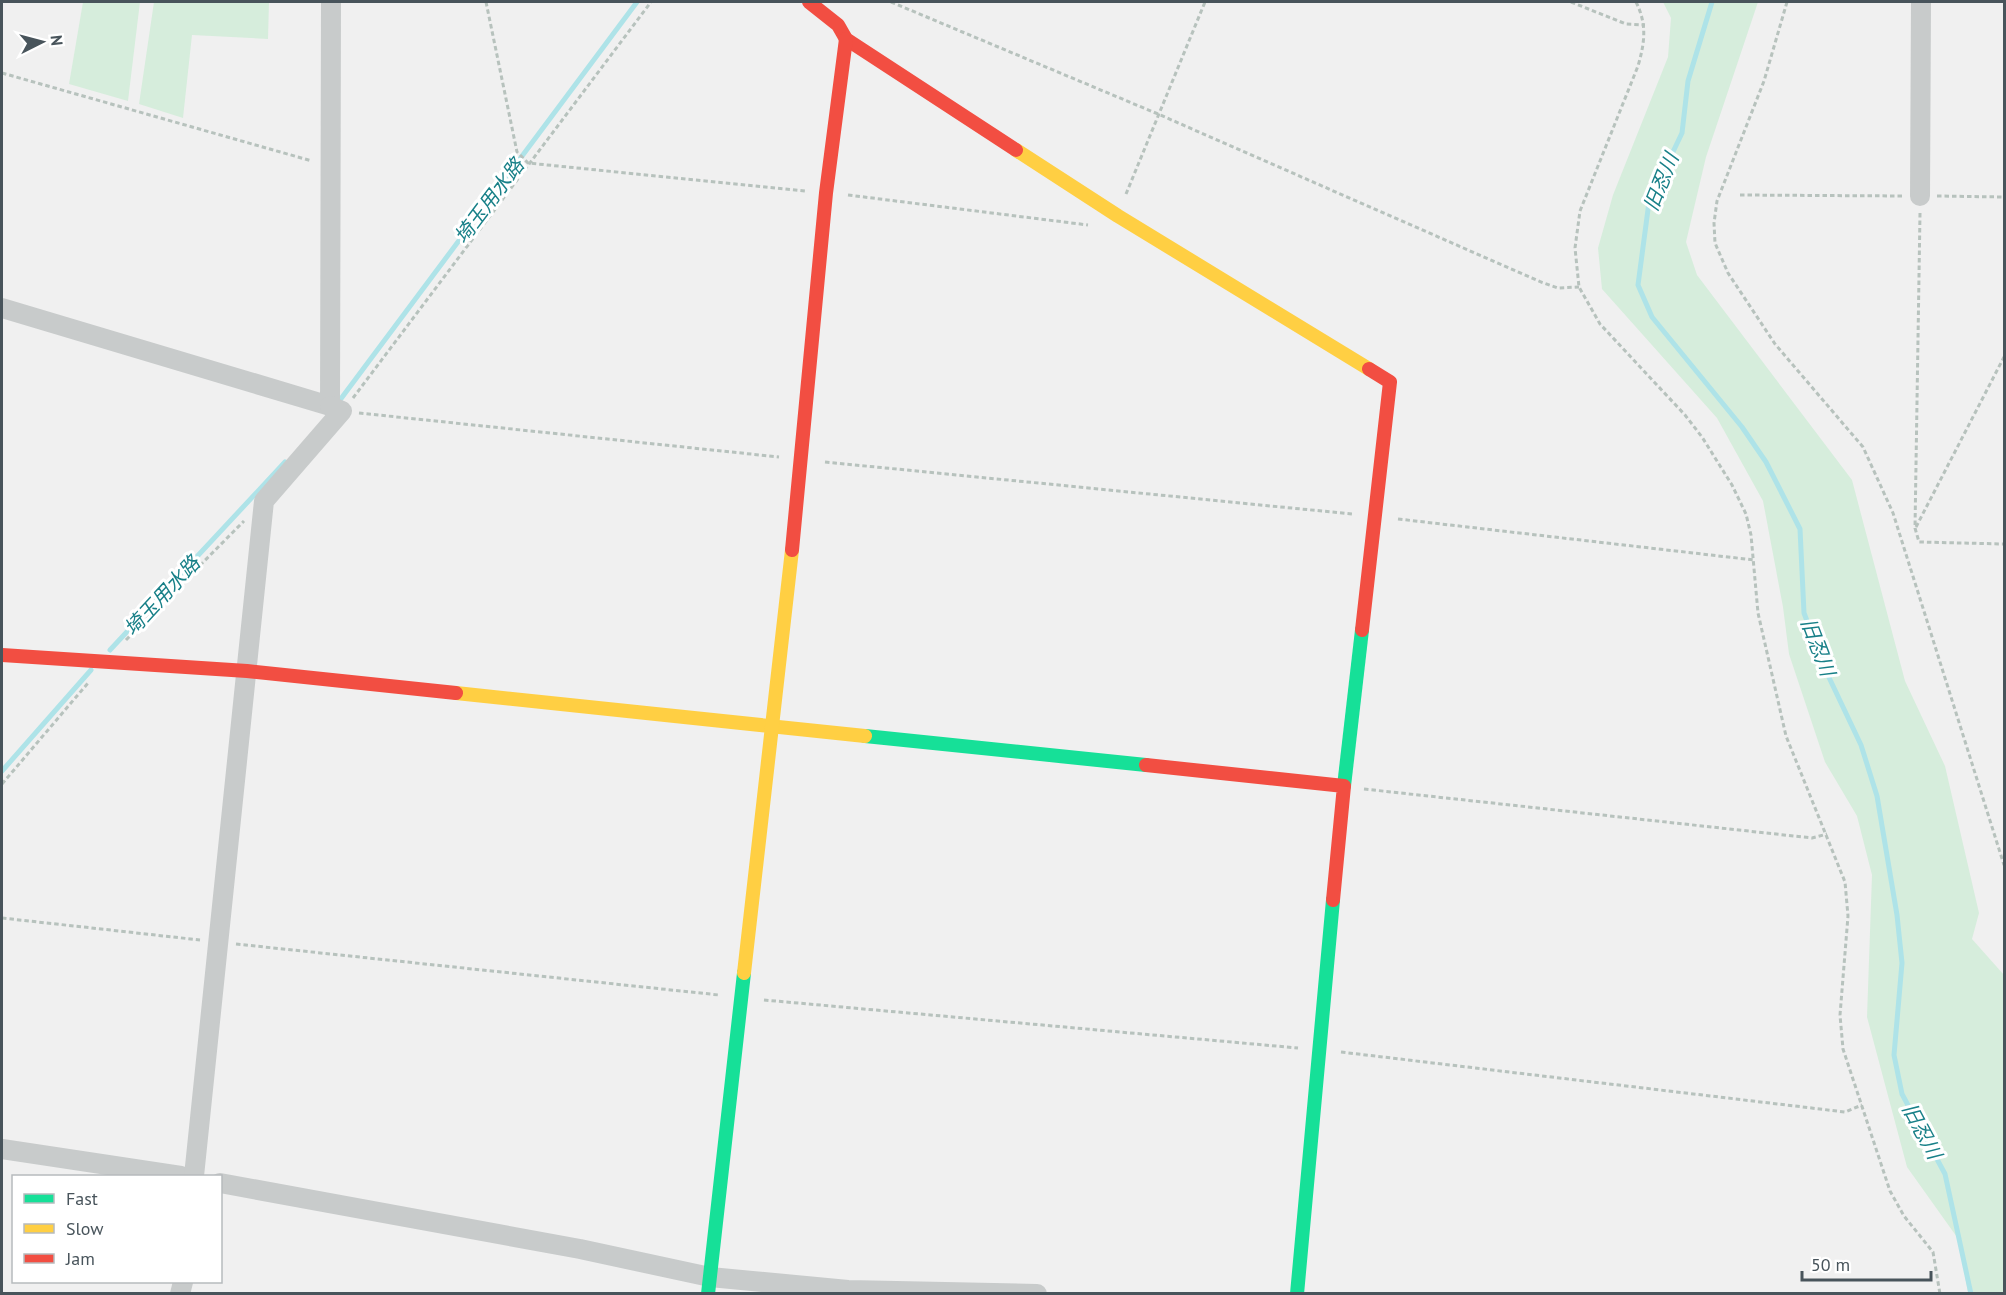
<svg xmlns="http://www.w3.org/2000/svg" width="2006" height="1295" font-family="'PT Sans','Noto Sans JP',sans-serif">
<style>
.green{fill:#d6eddc}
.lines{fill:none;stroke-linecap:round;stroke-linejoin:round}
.stream{stroke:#aee3e8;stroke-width:5}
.path{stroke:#b7c2bd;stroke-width:3;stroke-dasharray:4.5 3;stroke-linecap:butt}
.street{stroke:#c8cbcb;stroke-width:20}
.fast{stroke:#16e098;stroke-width:14}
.slow{stroke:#ffcf43;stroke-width:14}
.jam{stroke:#f24e42;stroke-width:14}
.labels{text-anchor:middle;stroke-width:6;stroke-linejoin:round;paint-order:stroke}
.water-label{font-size:20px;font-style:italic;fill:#188088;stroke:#fff}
</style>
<rect width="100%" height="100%" fill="#f0f0f0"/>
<!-- green -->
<g class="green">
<polygon points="83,2 140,2 128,101 69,84"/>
<polygon points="154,2 269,2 268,39 192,35 183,118 139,104"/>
<polygon points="1663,2 1758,2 1706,157 1686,242 1697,275 1852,480 1905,681 1945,766 1979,913 1972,939 2004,975 2004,1293 1968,1293 1959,1240 1907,1167 1867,1017 1872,875 1857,816 1825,762 1789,654 1783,607 1763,501 1717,418 1602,289 1598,248 1613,195 1668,57 1671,18"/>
</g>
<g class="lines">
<!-- stream -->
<g class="stream">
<polyline points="1712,2 1688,81 1682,133 1649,202 1638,285 1652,317 1742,427 1766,462 1800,529 1804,613 1825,669 1861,745 1877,796 1897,915 1902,963 1894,1055 1902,1094 1945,1174 1971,1294"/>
<polyline points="340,400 637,2"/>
<polyline points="110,650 285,462"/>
<polyline points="2,771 91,670"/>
</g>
<!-- path -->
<g class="path">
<polyline points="486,2 517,152 528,163 805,191"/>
<polyline points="891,2 1158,114 1541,282 1558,288 1579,287"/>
<polyline points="1571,2 1626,24 1645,25"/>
<path d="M1636 2C1647 24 1645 42 1638 66L1580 211 1575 248 1579 287 1600 324 1685 415 1702 437 1732 485 1746 514 1751 535 1758 613 1786 736 1845 882 1848 916 1840 1015 1843 1049 1890 1191 1904 1216 1933 1252 1940 1294"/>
<polyline points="1787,2 1764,81 1717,201 1714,223 1715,243 1728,273 1775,344 1863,447 1893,513 2004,865"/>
<polyline points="2,73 312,161"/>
<polyline points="1126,194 1205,2"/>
<polyline points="848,195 1088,225"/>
<polyline points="1740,195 1903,196"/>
<polyline points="1937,196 2004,197"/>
<polyline points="1920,213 1915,528 1919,542 2004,544"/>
<polyline points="353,398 651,2"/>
<polyline points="359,413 779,457"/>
<polyline points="825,462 1352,514"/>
<polyline points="1398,519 1754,560"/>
<polyline points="1916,527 2004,357"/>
<polyline points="126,640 244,521"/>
<polyline points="2,784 88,683"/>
<polyline points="1364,789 1812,838 1827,834"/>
<polyline points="2,918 200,940"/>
<polyline points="236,944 719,995"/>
<polyline points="764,1000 1298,1048"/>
<polyline points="1341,1052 1845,1112 1862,1105"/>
</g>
<!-- street -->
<g class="street">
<polyline points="1920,196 1921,2"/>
<polyline points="2,308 330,406 331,2"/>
<polyline points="2,1149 181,1176"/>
<polyline points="194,1176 264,501 342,411 330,406"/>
<polyline points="220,1183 580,1249 710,1277 848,1290 1037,1294"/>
<polyline points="180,1294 183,1282"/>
</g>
<!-- fast -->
<g class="fast">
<polyline points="865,736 1146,765"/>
<polyline points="1344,786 1362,630"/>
<polyline points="708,1294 744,973"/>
<polyline points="1297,1294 1333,900"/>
</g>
<!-- slow -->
<g class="slow">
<polyline points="1016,150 1118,216 1369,369"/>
<polyline points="456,693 865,736"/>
<polyline points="744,973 792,550"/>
</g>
<!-- jam -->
<g class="jam">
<polyline points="809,2 838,25 846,39 1016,150"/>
<polyline points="792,550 826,193 846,39"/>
<polyline points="1362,630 1390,382 1369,369"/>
<polyline points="2,655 247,671 456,693"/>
<polyline points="1146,765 1344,786 1333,900"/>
</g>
</g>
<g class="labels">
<!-- water labels -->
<g class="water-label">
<text transform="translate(1661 182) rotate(-68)" y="7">旧忍川</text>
<text transform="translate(489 201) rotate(-53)" y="7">埼玉用水路</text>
<text transform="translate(162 596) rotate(-47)" y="7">埼玉用水路</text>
<text transform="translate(1818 647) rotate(69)" y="7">旧忍川</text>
<text transform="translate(1922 1131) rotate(62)" y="7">旧忍川</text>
</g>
</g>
<!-- border -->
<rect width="2006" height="1295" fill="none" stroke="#48545b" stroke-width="6"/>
<!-- legend -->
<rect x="12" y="1175" width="210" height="108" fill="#ffffff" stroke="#b6bbbd" stroke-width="1.5"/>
<rect x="24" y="1194" width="30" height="9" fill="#16e098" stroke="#b6bbbd" stroke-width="1.5"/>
<text x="66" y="1205" font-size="18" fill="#48545b">Fast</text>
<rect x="24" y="1224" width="30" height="9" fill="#ffcf43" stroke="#b6bbbd" stroke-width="1.5"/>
<text x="66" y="1235" font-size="18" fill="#48545b">Slow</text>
<rect x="24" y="1254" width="30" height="9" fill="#f24e42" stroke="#b6bbbd" stroke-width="1.5"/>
<text x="66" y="1265" font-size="18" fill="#48545b">Jam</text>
<!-- north arrow -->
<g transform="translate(42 42) rotate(84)" stroke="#ffffff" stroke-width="4.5" paint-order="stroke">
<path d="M0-4.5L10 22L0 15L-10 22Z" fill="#48545b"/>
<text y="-9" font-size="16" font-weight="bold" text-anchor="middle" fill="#48545b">N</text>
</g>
<!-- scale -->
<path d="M1802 1271v9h129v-9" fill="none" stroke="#48545b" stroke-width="3"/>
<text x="1811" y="1271" font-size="18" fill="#48545b" stroke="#ffffff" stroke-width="4.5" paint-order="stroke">50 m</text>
</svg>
